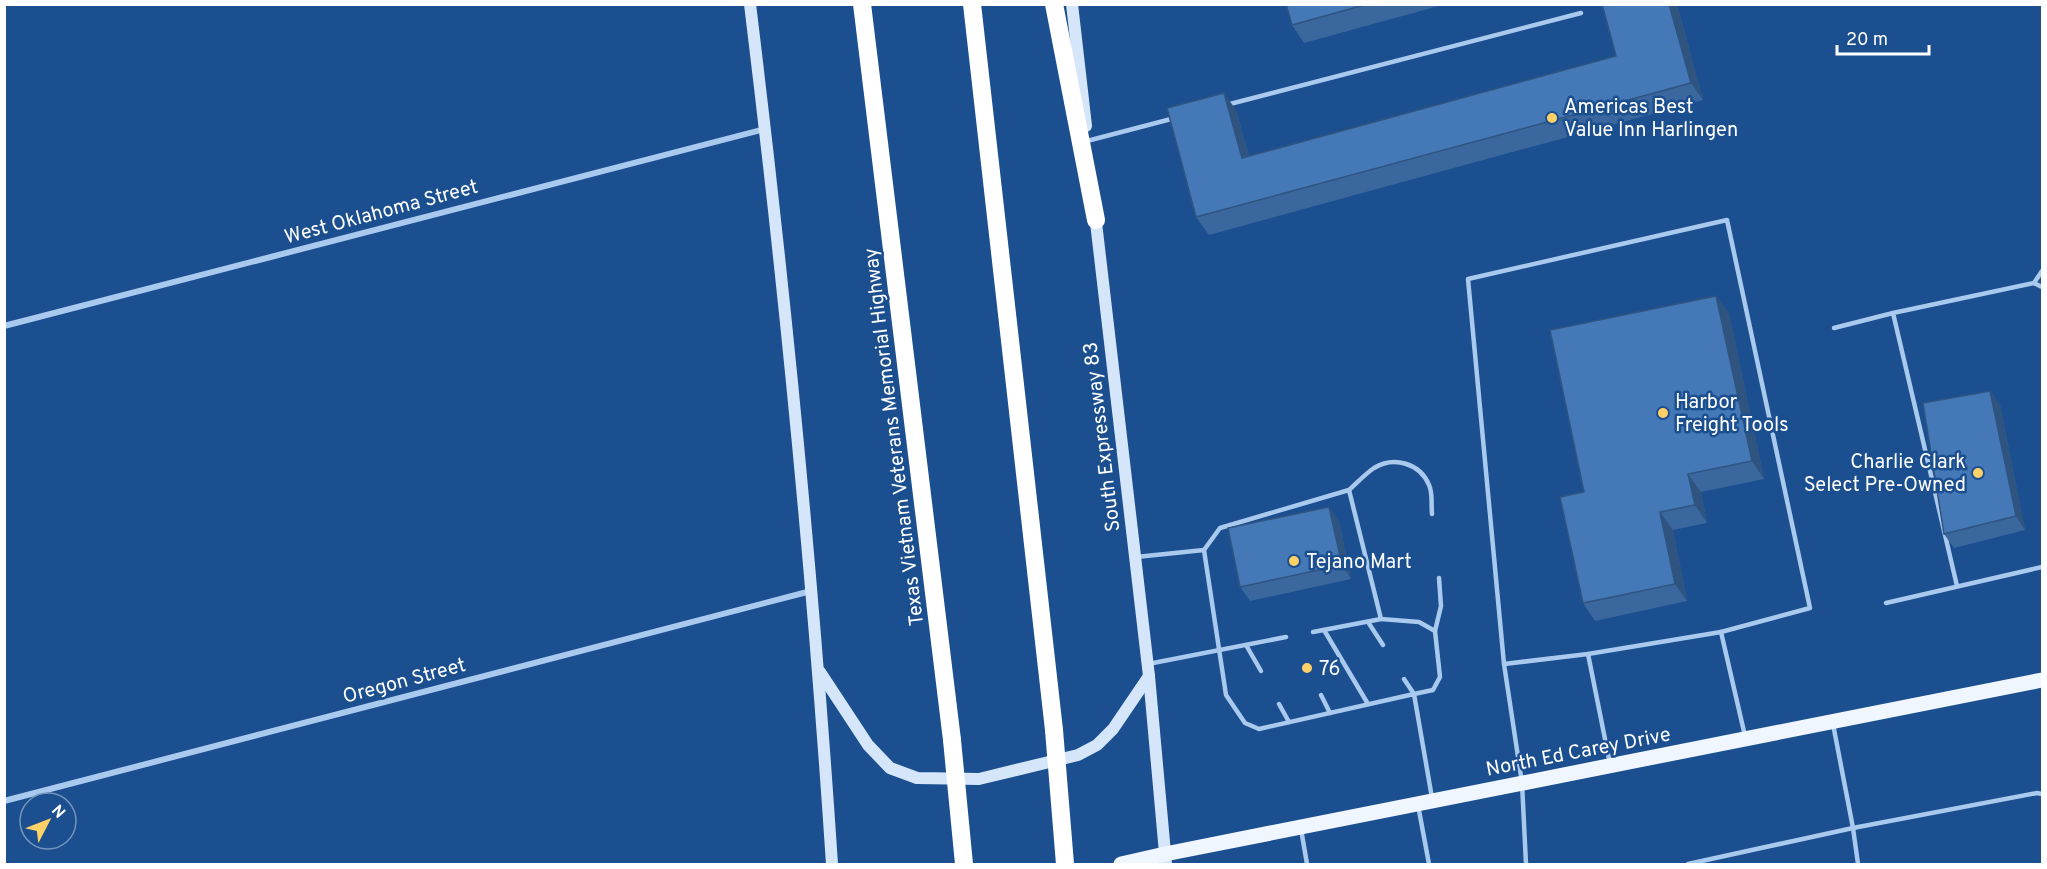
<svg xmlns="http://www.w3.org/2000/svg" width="2047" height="869" font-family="Overpass,sans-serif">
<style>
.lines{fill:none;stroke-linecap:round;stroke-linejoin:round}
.lane{stroke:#a9c9ee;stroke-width:4.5}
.street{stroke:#a9c9ee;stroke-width:6}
.secondary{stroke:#d6e6fa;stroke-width:12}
.primary{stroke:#f0f6ff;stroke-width:15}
.highway{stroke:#fff;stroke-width:18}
.highway-bridge{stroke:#fff;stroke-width:18}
.wall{fill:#3a679d}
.shaded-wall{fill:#305480}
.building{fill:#4478b7;stroke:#305480;stroke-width:1.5}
.poi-dot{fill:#ffd166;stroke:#1b4f8f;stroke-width:2}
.labels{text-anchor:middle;stroke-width:5;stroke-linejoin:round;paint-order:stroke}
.poi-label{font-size:20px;fill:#fff;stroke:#1b4f8f;text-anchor:start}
.street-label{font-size:20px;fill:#fff;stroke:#1b4f8f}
</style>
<rect width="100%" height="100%" fill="#1b4f8f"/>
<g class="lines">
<!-- lane -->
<g class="lane">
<polyline points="1226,105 1581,13"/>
<polyline points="1087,141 1175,118"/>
<polyline points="2034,283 2042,271"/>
<polyline points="1834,328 1893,313"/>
<path d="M1349 490C1357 483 1365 474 1374 468 1394 456 1420 463 1429 485 1433 493 1431 505 1432 514"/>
<polyline points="1204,550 1220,528 1349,490 1381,619 1419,622 1435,631 1440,677 1433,690 1414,694 1404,679"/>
<polyline points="1136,557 1204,550 1226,695 1245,723 1259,729 1414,694 1432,798"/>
<polyline points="1957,586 1893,313 2034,283 2042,287"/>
<polyline points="1886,603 2042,567"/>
<polyline points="1368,622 1383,645"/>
<polyline points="1324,630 1368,704"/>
<polyline points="1435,631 1441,606 1439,578"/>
<polyline points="1313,632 1381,619"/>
<polyline points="1246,645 1261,671"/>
<polyline points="1588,654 1610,764"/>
<polyline points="1148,664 1286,637"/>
<polyline points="1504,664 1468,279 1727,220 1810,608 1721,632 1745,736"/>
<polyline points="1321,695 1330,713"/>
<polyline points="1279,704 1289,722"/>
<polyline points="1833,724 1853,828 1858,864"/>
<polyline points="1418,805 1429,864"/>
<polyline points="1301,829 1307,864"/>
<polyline points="1526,864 1522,783 1504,664 1588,654 1721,632"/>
<polyline points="1688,864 1853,828 2037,793 2042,794"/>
</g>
<!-- street -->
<g class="street">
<polyline points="4,326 765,129"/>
<polyline points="4,801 811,591"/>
</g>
<!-- secondary -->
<g class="secondary">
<path d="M750 4C785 290 813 577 832 864"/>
<polyline points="1072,4 1086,126"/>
<polyline points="1095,214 1149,676 1166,864"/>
<polyline points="820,672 868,745 890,768 917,778 979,779 1078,755 1097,745 1113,729 1149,676"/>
</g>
<!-- primary -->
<polyline class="primary" points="1121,864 1165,854 2042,680"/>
<!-- highway -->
<g class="highway">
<polyline points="862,4 952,740"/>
<polyline points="972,4 1054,730"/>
<polyline points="1054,4 1096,220"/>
</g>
<!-- highway-bridge -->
<g class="highway-bridge">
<polyline points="1054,730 1065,864"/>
<polyline points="952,740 964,864"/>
</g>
</g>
<!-- wall -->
<g class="wall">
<polygon points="1286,4 1446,4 1304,43 1292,25"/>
<polygon points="1602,4 1677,4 1703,100 1209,235 1196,217 1236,110 1249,156 1616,56"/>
<polygon points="1729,313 1764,479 1701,492 1707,523 1673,530 1687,601 1595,621 1583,603 1584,492"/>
<polygon points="1990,391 2000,405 2025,530 1954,548 1944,534"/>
<polygon points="1339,521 1351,579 1250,601 1240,587"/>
</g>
<!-- shaded-wall -->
<g class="shaded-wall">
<polygon points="1669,4 1677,4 1703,100 1691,83"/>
<polygon points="1224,93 1236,110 1254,175 1242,158"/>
<polygon points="1716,296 1729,313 1764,479 1752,461"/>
<polygon points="1990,391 2000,405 2025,530 2016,516"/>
<polygon points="1688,474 1701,492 1707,523 1695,505"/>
<polygon points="1329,507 1339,521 1351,579 1342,565"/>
<polygon points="1660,512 1673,530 1687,601 1675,584"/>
</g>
<!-- building -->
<g class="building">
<polygon points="1286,4 1368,4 1292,25"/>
<polygon points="1602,4 1669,4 1691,83 1196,217 1167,108 1224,93 1242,158 1616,56"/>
<polygon points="1716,296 1752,461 1688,474 1695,505 1660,512 1675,584 1583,603 1560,497 1584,492 1550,330"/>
<polygon points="1990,391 2016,516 1944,534 1923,403"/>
<polygon points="1329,507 1342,565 1240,587 1228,528"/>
</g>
<!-- markers -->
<g class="poi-dot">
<circle cx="1552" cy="118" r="6"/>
<circle cx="1663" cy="413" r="6"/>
<circle cx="1978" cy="473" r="6"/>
<circle cx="1294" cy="561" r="6"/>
<circle cx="1307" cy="668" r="6"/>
</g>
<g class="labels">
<!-- poi labels -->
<g class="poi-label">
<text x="1564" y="113">Americas Best<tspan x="1564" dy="23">Value Inn Harlingen</tspan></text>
<text x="1675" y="408">Harbor<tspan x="1675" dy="23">Freight Tools</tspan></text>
<text x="1966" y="468" text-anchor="end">Charlie Clark<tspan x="1966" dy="23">Select Pre-Owned</tspan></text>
<text x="1306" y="568">Tejano Mart</text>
<text x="1319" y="675">76</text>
</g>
<!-- street labels -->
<g class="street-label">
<text transform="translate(381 211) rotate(-15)" y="7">West Oklahoma Street</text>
<text transform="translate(893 437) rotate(-97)" y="7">Texas Vietnam Veterans Memorial Highway</text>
<text transform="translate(1101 437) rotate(-97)" y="7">South Expressway 83</text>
<text transform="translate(404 680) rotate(-15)" y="7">Oregon Street</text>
<text transform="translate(1578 751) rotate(-11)" y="7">North Ed Carey Drive</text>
</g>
</g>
<!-- border -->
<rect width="2047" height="869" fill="none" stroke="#ffffff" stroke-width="12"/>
<!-- north arrow -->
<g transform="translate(48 821) rotate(48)"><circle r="28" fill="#1b4f8f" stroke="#7695bc" stroke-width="1.5"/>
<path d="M0-4.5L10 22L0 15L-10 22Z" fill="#ffd166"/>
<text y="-9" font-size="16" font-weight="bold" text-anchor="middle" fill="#ffffff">N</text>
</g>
<!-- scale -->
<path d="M1837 45v9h92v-9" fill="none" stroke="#ffffff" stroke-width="3"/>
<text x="1846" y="45" font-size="18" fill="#ffffff" stroke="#1b4f8f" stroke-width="4.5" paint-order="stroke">20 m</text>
</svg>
